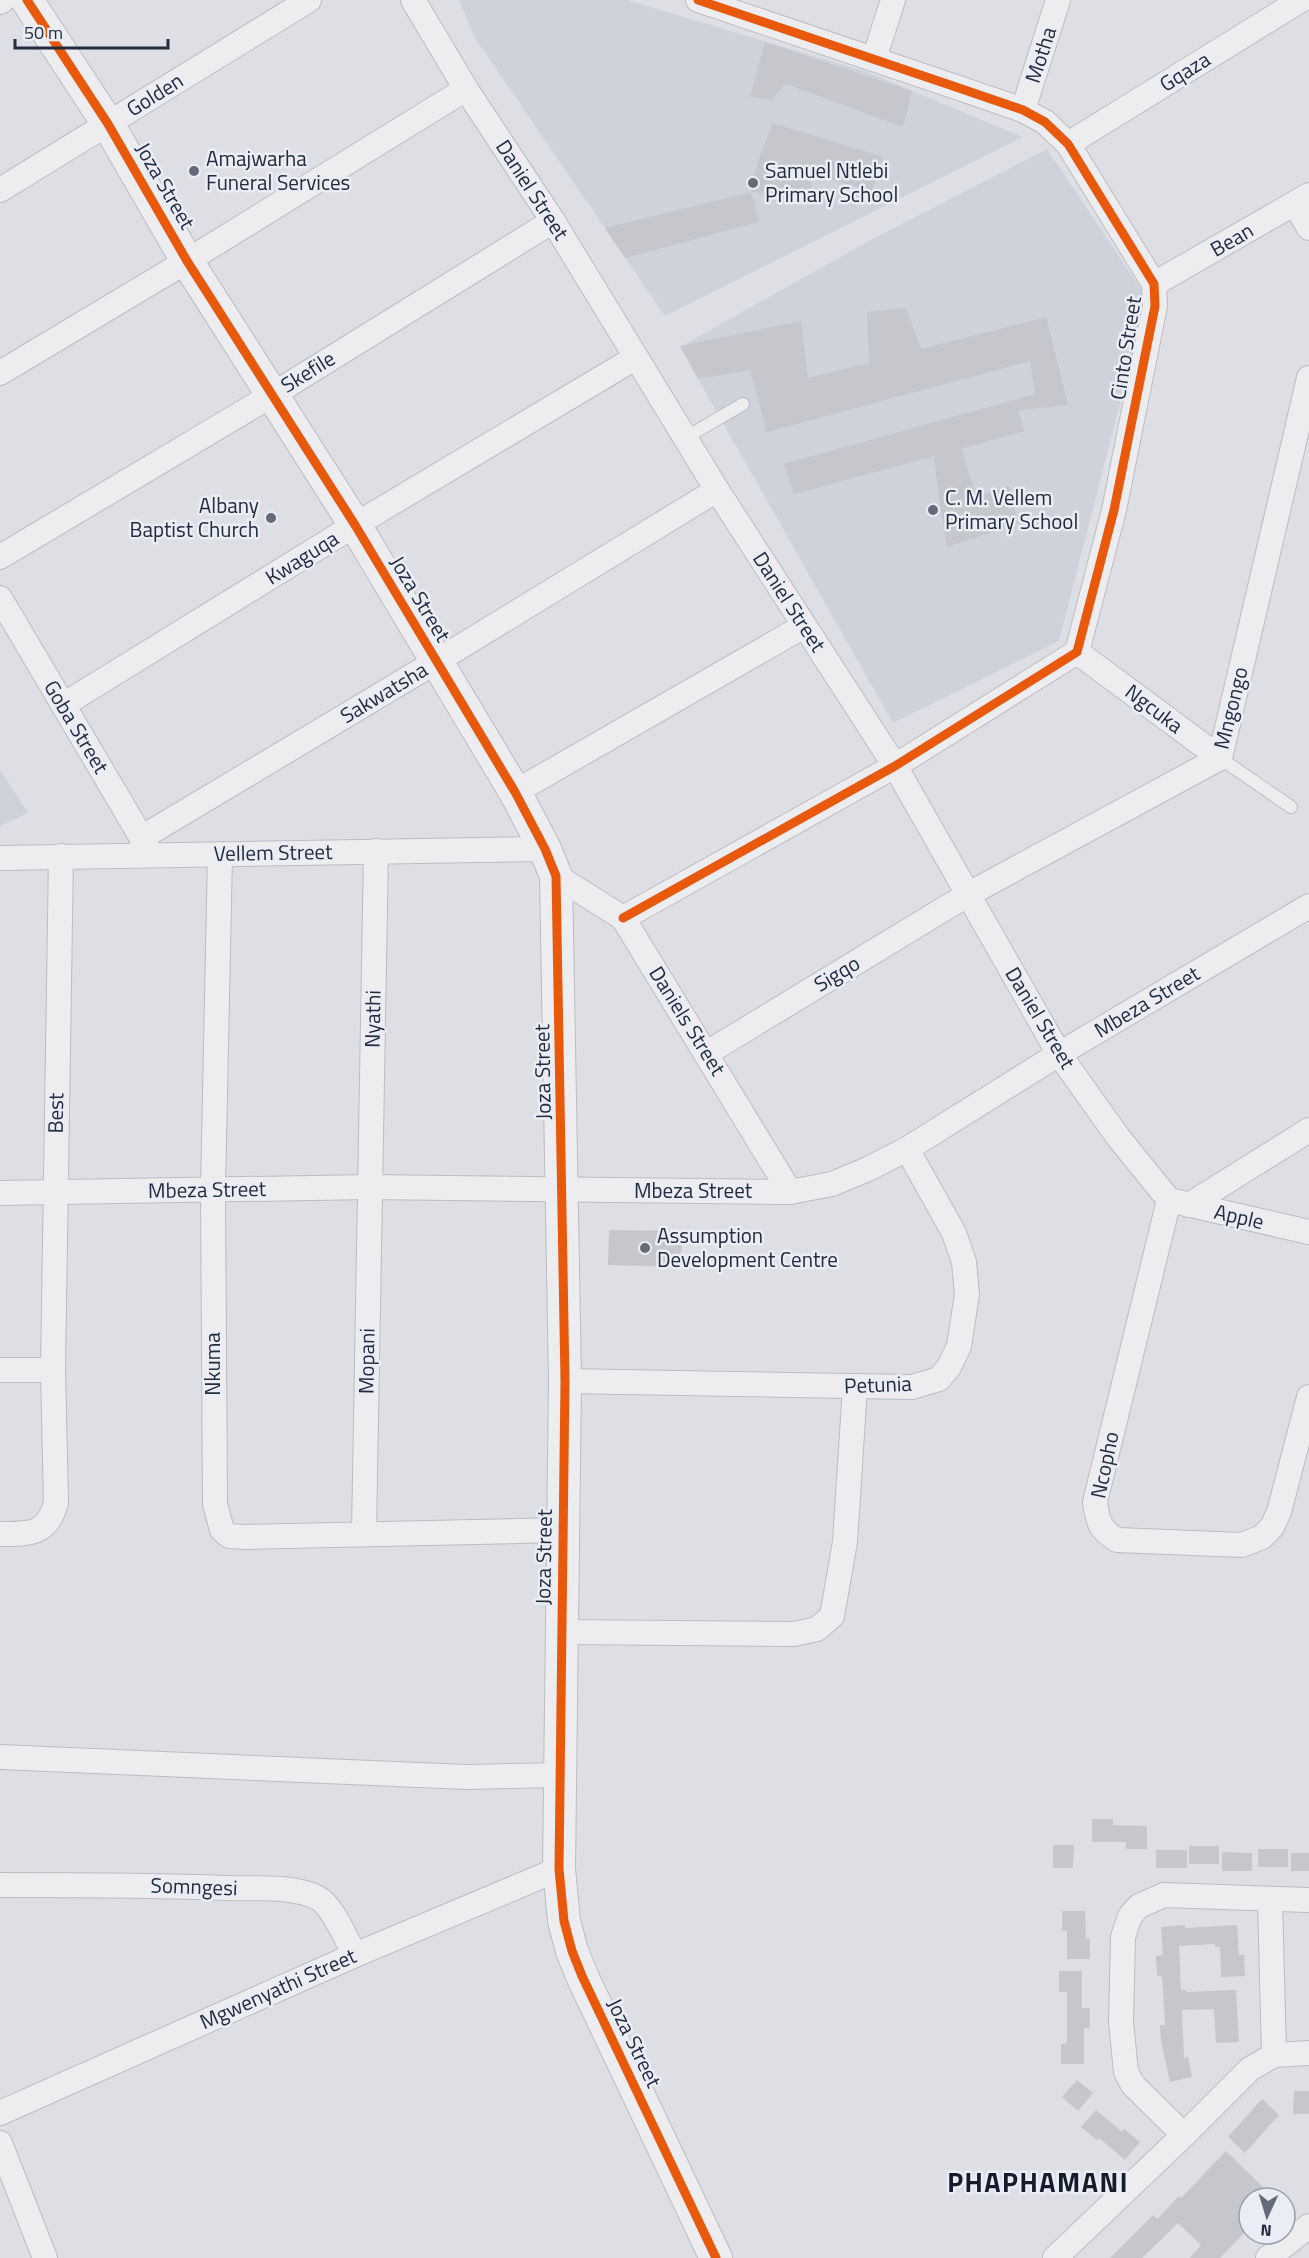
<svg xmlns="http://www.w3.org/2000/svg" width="1309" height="2258" font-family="'Titillium Web',sans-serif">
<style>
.built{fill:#ced2db}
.building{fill:#c5c7cc}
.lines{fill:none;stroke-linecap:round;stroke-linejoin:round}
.service-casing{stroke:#bbbdc2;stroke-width:14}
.minor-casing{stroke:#bbbdc2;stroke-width:26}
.tertiary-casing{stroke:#bbbdc2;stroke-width:34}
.service{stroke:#ededf0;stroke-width:12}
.minor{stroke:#ededf0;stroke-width:24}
.tertiary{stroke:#ededf0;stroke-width:32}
.cycleway-casing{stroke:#eaedf4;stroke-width:13}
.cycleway{stroke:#e8590c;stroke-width:9}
.poi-dot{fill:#646a78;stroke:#eaedf4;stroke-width:2}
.labels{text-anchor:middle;stroke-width:5;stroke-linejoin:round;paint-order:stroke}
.street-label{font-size:21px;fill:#232b3e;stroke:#eaedf4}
.poi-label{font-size:21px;fill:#232b3e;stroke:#eaedf4;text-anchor:start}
.district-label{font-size:27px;font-weight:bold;letter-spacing:1.5px;fill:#161c2e;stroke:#eaedf4}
</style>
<rect width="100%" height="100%" fill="#dddfe4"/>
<!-- built -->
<g class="built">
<polygon points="459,0 627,0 867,72 1023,137 665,316 475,38"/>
<polygon points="1047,149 1147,298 1059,641 893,723 680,347 867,242"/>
<polygon points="0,770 28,813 0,826"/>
</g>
<!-- building -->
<g class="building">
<polygon points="765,42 912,91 903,127 786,84 771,100 750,97"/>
<polygon points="773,123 883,157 872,191 812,175 810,199 751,192 758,161"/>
<polygon points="751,192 759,222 625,258 605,228"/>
<polygon points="906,308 921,349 1046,317 1068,405 1018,410 1024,431 961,449 976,496 1010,486 1018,524 947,547 940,506 934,456 794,494 784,464 1035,394 1030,361 767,432 750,370 698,379 680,346 801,321 808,378 869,363 867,312"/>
<polygon points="609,1230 684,1231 679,1267 608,1265"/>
<polygon points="1092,1819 1113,1819 1113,1825 1147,1826 1147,1849 1126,1849 1126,1842 1092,1842"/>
<polygon points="1053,1845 1074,1845 1073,1868 1053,1868"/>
<rect x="1189" y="1846" width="30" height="18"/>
<rect x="1258" y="1849" width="30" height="18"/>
<rect x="1156" y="1850" width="31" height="18"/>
<polygon points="1222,1852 1252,1853 1252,1871 1222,1871"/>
<rect x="1291" y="1853" width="18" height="18"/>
<polygon points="1062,1911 1085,1911 1086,1939 1090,1939 1090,1959 1067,1959 1067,1931 1062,1931"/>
<polygon points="1185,1925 1185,1928 1237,1925 1239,1955 1244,1955 1245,1976 1221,1977 1220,1947 1215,1947 1215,1944 1179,1946 1181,1990 1186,1990 1186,1992 1236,1990 1239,2042 1216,2043 1214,2009 1182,2010 1184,2058 1188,2057 1192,2077 1170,2082 1161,2042 1160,2025 1165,2025 1162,1976 1157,1976 1156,1956 1163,1955 1161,1927"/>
<polygon points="1059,1971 1082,1971 1082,2008 1090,2008 1090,2028 1084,2028 1084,2064 1061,2064 1061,2044 1067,2043 1067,1992 1059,1992"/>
<polygon points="1077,2080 1093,2093 1078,2111 1062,2097"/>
<polygon points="1294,2091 1309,2091 1309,2114 1293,2114"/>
<polygon points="1262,2099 1279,2115 1245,2153 1228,2137"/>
<polygon points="1096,2110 1122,2132 1124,2129 1140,2142 1125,2160 1099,2138 1097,2140 1081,2127"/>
<polygon points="1226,2151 1274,2198 1249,2198 1249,2228 1220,2258 1190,2258 1201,2245 1178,2223 1142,2258 1110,2258 1153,2215 1157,2219 1179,2196 1181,2198"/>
</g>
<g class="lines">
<defs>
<g id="service">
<polyline points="685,438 743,404"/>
<polyline points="1220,758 1291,807"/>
</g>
<g id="minor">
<polyline points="413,0 466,89 553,221 717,490 895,766 1059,1054 1118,1137 1169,1200"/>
<polyline points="0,2 3,0"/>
<polyline points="874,59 893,0"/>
<polyline points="1023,110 1058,0"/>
<polyline points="1068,144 1301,0"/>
<polyline points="0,190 309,0"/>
<polyline points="1295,204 1309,228"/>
<polyline points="1154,284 1309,195"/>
<polyline points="0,373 187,261 466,89"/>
<polyline points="0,557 272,395 553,221"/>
<polyline points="0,598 150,852"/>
<polyline points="1077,652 1220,758"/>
<polyline points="63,705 355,525 635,358"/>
<polyline points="515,792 804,626"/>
<polyline points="141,838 437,661 717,490"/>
<polyline points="220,854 213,1190 215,1504 222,1530 229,1536 245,1537 562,1530"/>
<polyline points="0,858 545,849"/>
<polyline points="556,876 623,918 790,1192"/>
<polyline points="623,918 895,766 1077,652 1114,510 1155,306 1154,284 1068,144 1045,122 1023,110 953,86 698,0"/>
<polyline points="707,1053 967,895 1220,758 1309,378"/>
<polyline points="0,1193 371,1187 790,1192 832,1184 868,1169 907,1149 1059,1054 1309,906"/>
<path d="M1169 1200 1095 1502C1098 1522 1099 1529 1117 1540L1242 1545 1262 1537 1272 1527 1279 1512 1309 1397"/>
<polyline points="1169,1200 1309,1232"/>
<polyline points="1189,1205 1309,1130"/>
<polyline points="0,1370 53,1370"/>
<polyline points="565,1381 912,1387 939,1379 949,1367 959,1346 967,1294 964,1262 954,1233 907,1149"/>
<path d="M0 1534C30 1534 47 1535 56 1503L53 1370 61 856"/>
<polyline points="364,1534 376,851"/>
<polyline points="561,1632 794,1634 817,1629 832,1616 845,1542 855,1387"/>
<polyline points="0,1757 466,1777 561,1775"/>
<path d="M0 1885C76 1885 152 1885 228 1888 256 1889 292 1885 318 1898 333 1906 346 1940 355 1955"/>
<polyline points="1270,1900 1274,2055"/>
<polyline points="0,2113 355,1955 559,1869"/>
<polyline points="1184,2135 1133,2085 1126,2072 1121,2022 1123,1937 1130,1916 1139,1906 1164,1895 1309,1900"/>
<polyline points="0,2143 45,2258"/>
<polyline points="1055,2258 1184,2135 1250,2069 1274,2055 1309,2053"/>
<polyline points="1268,2258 1309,2226"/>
</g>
<polyline id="tertiary" points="27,0 108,124 187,261 355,525 515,792 545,849 556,876 565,1381 559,1869 564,1921 572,1951 582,1976 716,2258"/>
</defs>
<!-- service casing -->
<use href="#service" class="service-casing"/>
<!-- minor casing -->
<use href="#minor" class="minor-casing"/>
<!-- tertiary casing -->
<use href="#tertiary" class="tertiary-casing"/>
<!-- service -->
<use href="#service" class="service"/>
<!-- minor -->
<use href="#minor" class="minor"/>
<!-- tertiary -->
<use href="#tertiary" class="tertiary"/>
<defs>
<g id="cycleway">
<polyline points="27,0 108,124 187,261 355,525 515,792 545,849 556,876 565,1381 559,1869 564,1921 572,1951 582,1976 716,2258"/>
<polyline points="623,918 895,766 1077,652 1114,510 1155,306 1154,284 1068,144 1045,122 1023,110 953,86 698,0"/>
</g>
</defs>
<!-- cycleway casing -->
<use href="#cycleway" class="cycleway-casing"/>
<!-- cycleway -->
<use href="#cycleway" class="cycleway"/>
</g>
<!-- markers -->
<g class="poi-dot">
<circle cx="194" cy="171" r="6"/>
<circle cx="753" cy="183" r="6"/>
<circle cx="933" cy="510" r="6"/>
<circle cx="271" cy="518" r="6"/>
<circle cx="645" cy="1248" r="6"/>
</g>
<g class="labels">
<!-- street labels -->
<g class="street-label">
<text transform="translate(1041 55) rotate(-72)" y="7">Motha</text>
<text transform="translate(1185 72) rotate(-32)" y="7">Gqaza</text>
<text transform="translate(155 95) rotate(-32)" y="7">Golden</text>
<text transform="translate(165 186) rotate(60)" y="7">Joza Street</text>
<text transform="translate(532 190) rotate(57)" y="7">Daniel Street</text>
<text transform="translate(1232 240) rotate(-30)" y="7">Bean</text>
<text transform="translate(1126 348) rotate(-81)" y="7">Cinto Street</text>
<text transform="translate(308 372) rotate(-32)" y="7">Skefile</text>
<text transform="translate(302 558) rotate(-32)" y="7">Kwaguqa</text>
<text transform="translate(420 599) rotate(59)" y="7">Joza Street</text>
<text transform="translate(789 602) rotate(57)" y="7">Daniel Street</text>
<text transform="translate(384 693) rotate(-31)" y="7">Sakwatsha</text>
<text transform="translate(1231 708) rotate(-76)" y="7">Mngongo</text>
<text transform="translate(1154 709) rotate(37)" y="7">Ngcuka</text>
<text transform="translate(76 727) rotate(59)" y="7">Goba Street</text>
<text transform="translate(273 853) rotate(-1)" y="7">Vellem Street</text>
<text transform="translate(837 974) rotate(-31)" y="7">Sigqo</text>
<text transform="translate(1147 1002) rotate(-31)" y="7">Mbeza Street</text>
<text transform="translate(1040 1018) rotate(59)" y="7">Daniel Street</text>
<text transform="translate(373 1019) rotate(-89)" y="7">Nyathi</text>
<text transform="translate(687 1021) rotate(58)" y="7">Daniels Street</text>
<text transform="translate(543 1072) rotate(-91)" y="7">Joza Street</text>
<text transform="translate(56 1113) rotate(-89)" y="7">Best</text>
<text transform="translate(207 1190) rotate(-1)" y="7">Mbeza Street</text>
<text x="693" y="1198">Mbeza Street</text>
<text transform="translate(1239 1217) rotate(13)" y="7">Apple</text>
<text transform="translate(367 1361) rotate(-89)" y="7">Mopani</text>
<text transform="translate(213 1364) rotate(-90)" y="7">Nkuma</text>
<text transform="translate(878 1385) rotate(-2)" y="7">Petunia</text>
<text transform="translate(1105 1465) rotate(-78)" y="7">Ncopho</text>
<text transform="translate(544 1557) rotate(-89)" y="7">Joza Street</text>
<text transform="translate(194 1887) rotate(2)" y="7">Somngesi</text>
<text transform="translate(278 1989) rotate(-24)" y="7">Mgwenyathi Street</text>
<text transform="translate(634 2043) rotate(64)" y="7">Joza Street</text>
</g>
<!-- poi labels -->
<g class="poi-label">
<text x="206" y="166">Amajwarha<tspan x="206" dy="24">Funeral Services</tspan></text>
<text x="765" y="178">Samuel Ntlebi<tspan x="765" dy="24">Primary School</tspan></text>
<text x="945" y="505">C. M. Vellem<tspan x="945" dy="24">Primary School</tspan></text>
<text x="259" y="513" text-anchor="end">Albany<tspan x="259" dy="24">Baptist Church</tspan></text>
<text x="657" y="1243">Assumption<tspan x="657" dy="24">Development Centre</tspan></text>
</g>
<!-- district labels -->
<g class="district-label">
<text x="1038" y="2192">PHAPHAMANI</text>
</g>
</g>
<!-- north arrow -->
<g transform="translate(1267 2216) rotate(184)"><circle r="28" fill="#eaedf4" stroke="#9a9fab" stroke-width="1.5"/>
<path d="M0-4.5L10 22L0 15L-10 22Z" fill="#646a78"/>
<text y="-9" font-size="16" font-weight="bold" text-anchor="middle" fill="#232b3e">N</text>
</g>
<!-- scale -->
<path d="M15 39v9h153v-9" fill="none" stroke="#232b3e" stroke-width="3"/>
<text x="24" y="39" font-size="18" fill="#232b3e" stroke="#eaedf4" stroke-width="4.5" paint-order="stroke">50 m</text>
</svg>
